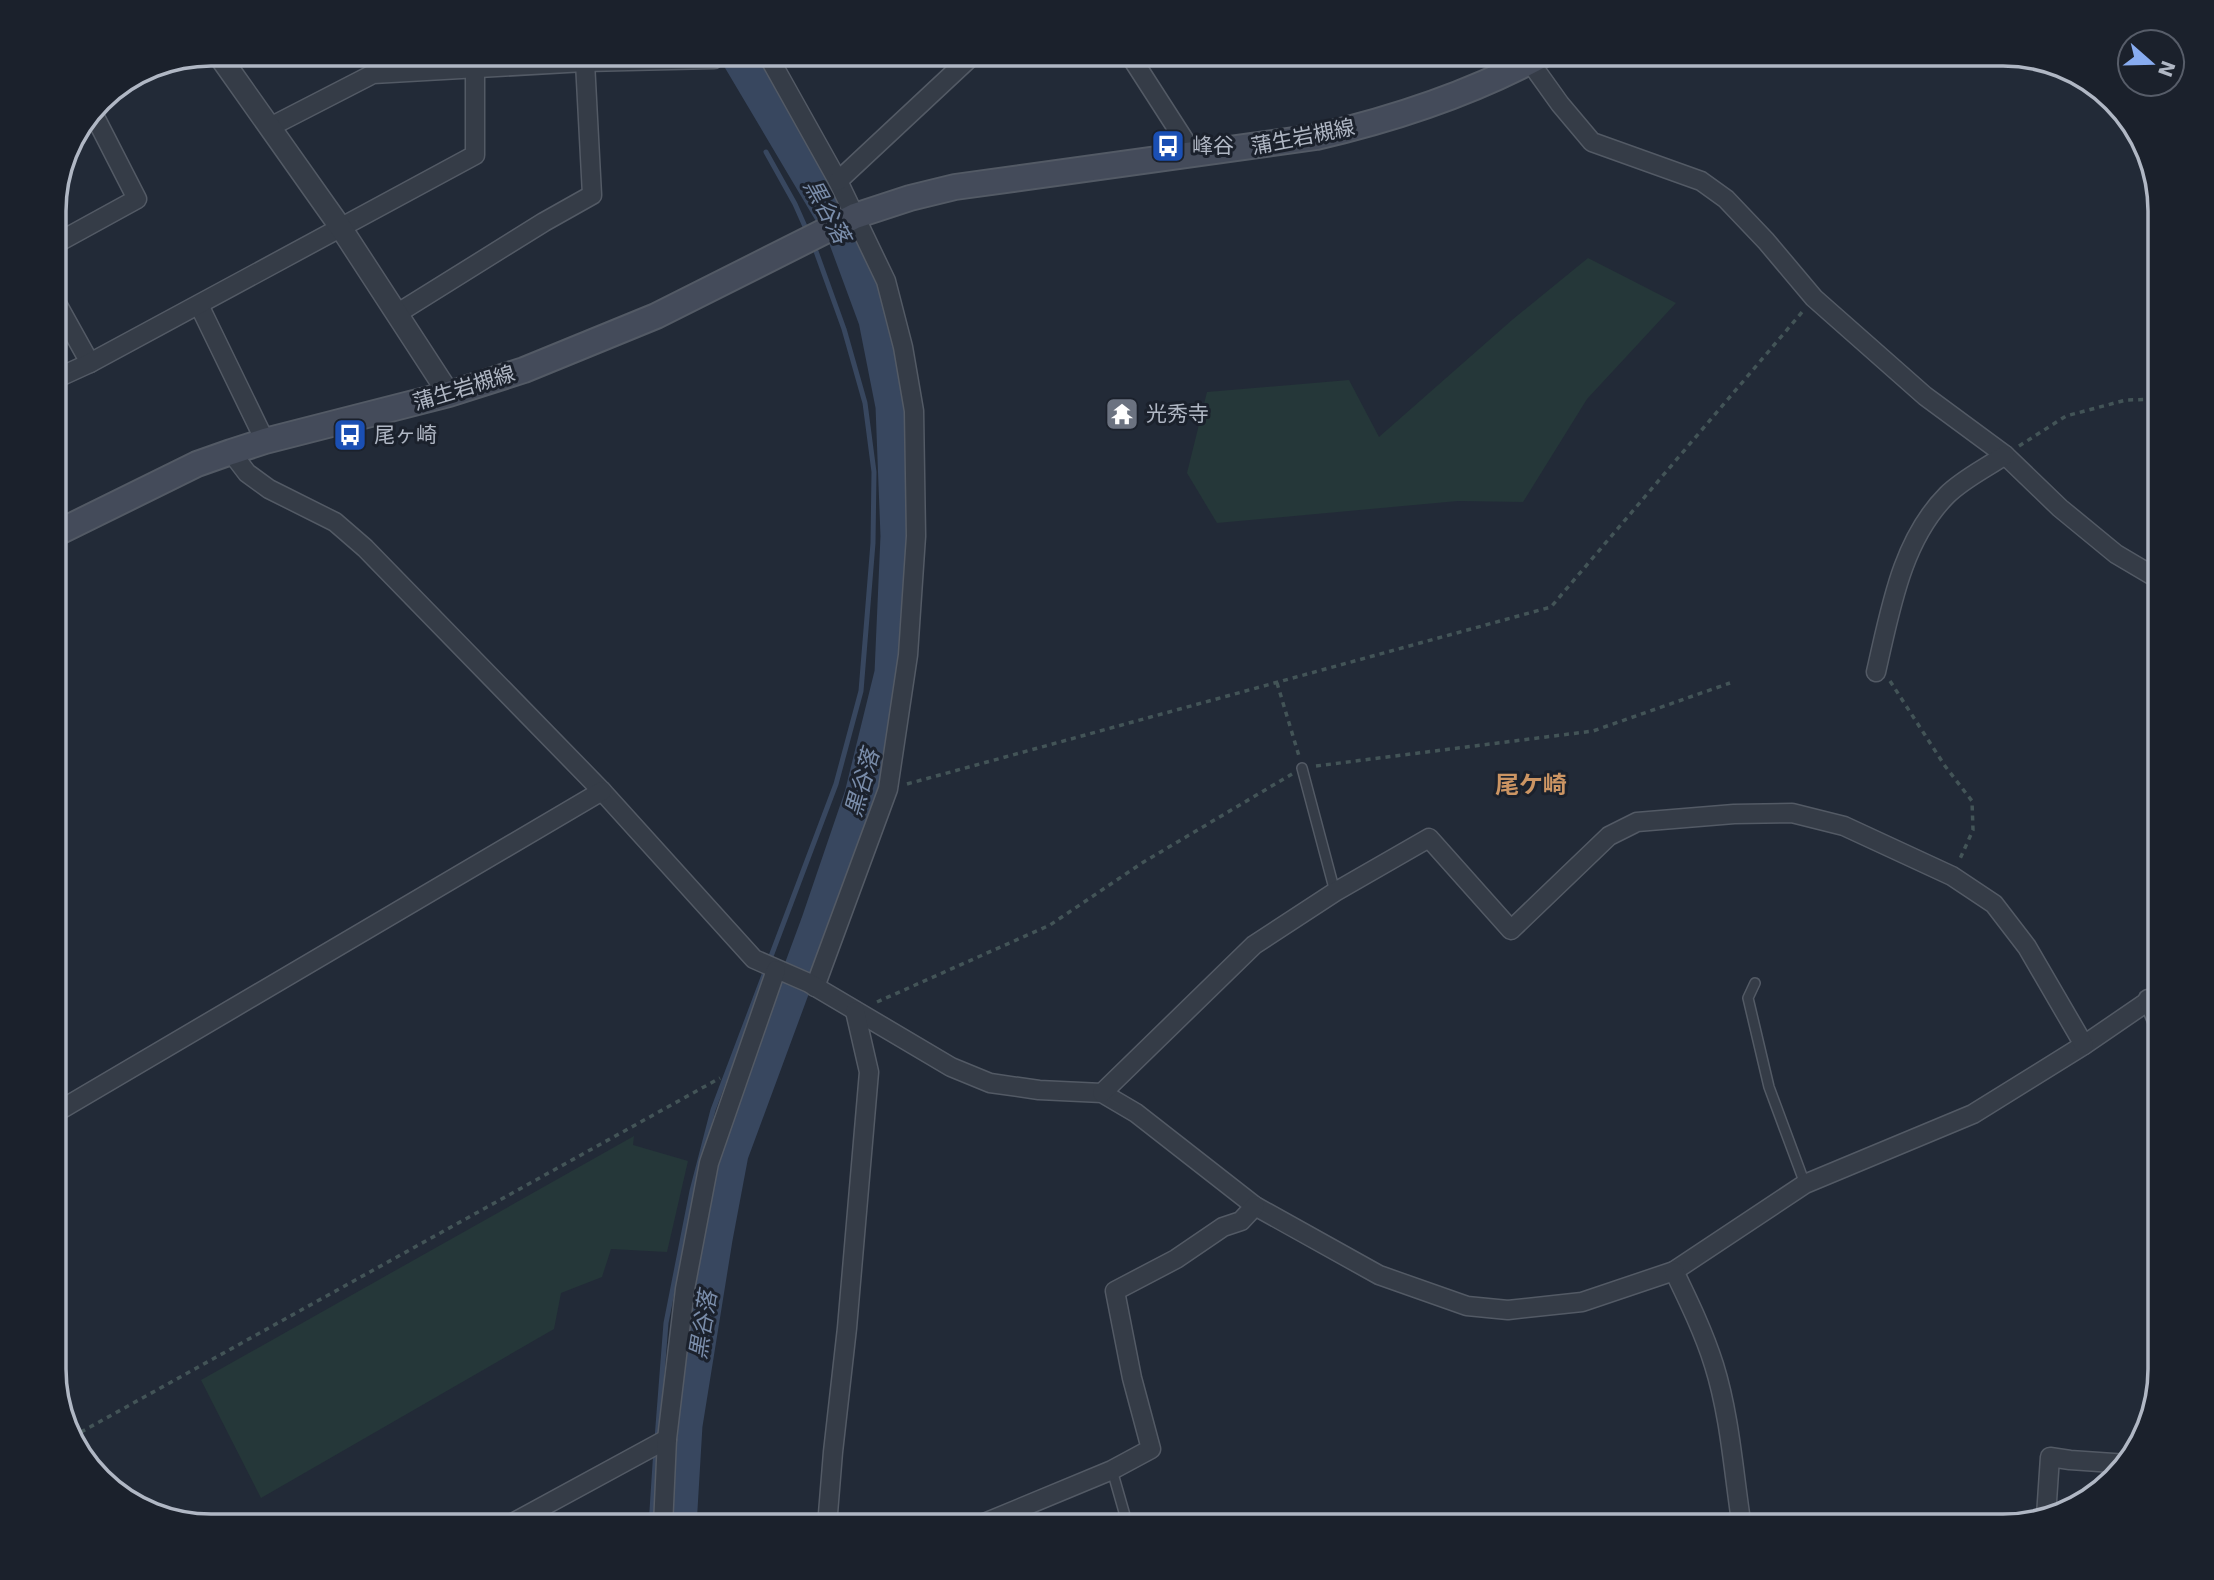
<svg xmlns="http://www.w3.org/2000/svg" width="2214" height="1580" font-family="'DejaVu Sans','Noto Sans JP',sans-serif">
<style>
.green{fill:#253739}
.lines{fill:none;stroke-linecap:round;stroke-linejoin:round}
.stream{stroke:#38475f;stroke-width:5}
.river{stroke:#38475f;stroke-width:33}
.service-casing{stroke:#535a65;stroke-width:12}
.minor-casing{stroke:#535a65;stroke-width:21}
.tertiary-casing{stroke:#535a65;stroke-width:24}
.secondary-casing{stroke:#535a65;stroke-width:28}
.path{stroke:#435457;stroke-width:3.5;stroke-dasharray:5 5;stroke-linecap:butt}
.service{stroke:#353c47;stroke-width:9}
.minor{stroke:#353c47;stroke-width:18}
.tertiary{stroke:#353c47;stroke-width:21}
.secondary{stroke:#444b5a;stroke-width:24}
.labels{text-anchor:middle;stroke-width:6;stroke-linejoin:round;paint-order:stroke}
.street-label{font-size:21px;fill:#b0b7c4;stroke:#1b212c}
.poi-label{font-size:21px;fill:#b0b7c4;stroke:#1b212c;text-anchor:start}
.water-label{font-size:23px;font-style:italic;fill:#7a8daa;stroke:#1b212c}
.quarter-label{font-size:24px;font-weight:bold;fill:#cc9563;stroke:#1b212c}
.rim{fill:none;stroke:#b0b7c4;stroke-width:3.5}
</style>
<rect width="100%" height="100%" fill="#222a37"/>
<!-- green -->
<g class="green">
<polygon points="1588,258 1676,303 1587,399 1523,502 1458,501 1217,523 1187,473 1207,392 1349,380 1379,437 1512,320"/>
<polygon points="634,1136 633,1145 688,1161 667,1252 611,1249 602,1277 561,1293 554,1329 261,1498 201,1380"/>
</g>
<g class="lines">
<!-- stream -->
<g class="stream">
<polyline points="766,152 795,204 807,231"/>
<polyline points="657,1439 666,1323 692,1191 713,1110 836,784 861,691 873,543 874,472 865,403 844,329 813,243"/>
<polyline points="651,1526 656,1449"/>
</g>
<!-- river -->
<polyline class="river" points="680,1526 686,1425 716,1239 732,1154 817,924 861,795 891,673 897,536 892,406 875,320 844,236 736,54"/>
<defs>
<g id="service">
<polyline points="1302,768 1335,892"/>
<polyline points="1755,983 1748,998 1769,1087 1805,1184"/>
<polyline points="1112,1470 1128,1526"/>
</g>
<g id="minor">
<polyline points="767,54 838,181 886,281 903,347 914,411 916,536 908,655 888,789 815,987"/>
<polyline points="1129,54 1194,155"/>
<polyline points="1530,62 1560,104 1592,142 1701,181 1726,199 1766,241 1814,298 1925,396 2005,455 2060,508 2116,554 2160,580"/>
<polyline points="270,127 373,74 585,62 714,59 712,54"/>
<polyline points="838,181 974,54"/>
<polyline points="55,244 137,199 93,113"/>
<polyline points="55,300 90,363"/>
<polyline points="199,305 265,441"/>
<polyline points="398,313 544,222 592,195 585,62"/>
<polyline points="55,379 90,363 475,155 475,68"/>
<polyline points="231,452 247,473 269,489 335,522 365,548 602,791 754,959 809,983 951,1067 990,1083 1039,1090 1102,1093 1136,1113 1255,1206 1379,1275 1467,1306 1508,1310 1582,1302 1674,1271 1805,1184 1973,1114 2084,1045 2160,993"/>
<path d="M1876 672C1890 612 1901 541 1947 495 1963 479 1986 468 2005 455"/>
<polyline points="2148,999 2160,1028"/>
<polyline points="1102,1093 1254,945 1335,892 1429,838 1511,930 1609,836 1637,822 1734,814 1792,813 1844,826 1952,876 1994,904 2027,947 2084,1045"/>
<polyline points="55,1113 602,791"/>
<path d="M1674 1271C1689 1302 1704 1333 1714 1365 1729 1413 1733 1465 1740 1514V1526"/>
<polyline points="2046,1516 2050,1457 2070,1460 2128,1464"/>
<polyline points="507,1526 667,1439"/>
<polyline points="663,1526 667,1439 685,1289 709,1163 776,970"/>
<polyline points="827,1526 833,1452 847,1328 869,1072 855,1011"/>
<polyline points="977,1526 1112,1470 1151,1449 1132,1378 1115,1291 1176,1259 1223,1227 1241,1221 1255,1206"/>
</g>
<polyline id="tertiary" points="218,54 341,228 449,394"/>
<path id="secondary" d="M55 534 197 464 231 452 265 441 449 394 524 370 656 316 855 216 910 198 955 187 1316 137C1394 119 1473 93 1544 54"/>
</defs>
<!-- service casing -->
<use href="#service" class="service-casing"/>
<!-- minor casing -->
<use href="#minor" class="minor-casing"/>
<!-- tertiary casing -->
<use href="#tertiary" class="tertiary-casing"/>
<!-- secondary casing -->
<use href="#secondary" class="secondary-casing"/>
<!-- path -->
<g class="path">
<polyline points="2019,446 2066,416 2126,400 2160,399"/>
<polyline points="1890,681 1945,766 1972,801 1973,830 1959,861"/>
<polyline points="1277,683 1299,756"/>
<polyline points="1316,766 1593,731 1730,683"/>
<polyline points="907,784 1551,607 1803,311"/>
<polyline points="877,1002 1050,925 1142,863 1292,774"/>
<polyline points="72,1437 720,1078"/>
</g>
<!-- service -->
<use href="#service" class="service"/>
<!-- minor -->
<use href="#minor" class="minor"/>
<!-- tertiary -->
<use href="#tertiary" class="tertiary"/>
<!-- secondary -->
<use href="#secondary" class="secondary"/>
</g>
<!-- icons -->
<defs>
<symbol id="bus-square" viewBox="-11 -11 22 22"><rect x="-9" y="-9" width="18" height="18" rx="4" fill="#1a4fb4" stroke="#1b212c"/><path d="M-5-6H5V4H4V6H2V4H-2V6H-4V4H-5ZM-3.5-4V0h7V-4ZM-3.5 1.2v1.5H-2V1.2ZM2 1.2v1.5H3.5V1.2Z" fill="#fff"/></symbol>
<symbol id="temple-square" viewBox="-11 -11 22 22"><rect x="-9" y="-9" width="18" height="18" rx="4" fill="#6b7280" stroke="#1b212c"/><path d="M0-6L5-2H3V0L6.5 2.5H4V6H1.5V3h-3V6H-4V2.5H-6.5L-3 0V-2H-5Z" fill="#fff"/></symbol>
</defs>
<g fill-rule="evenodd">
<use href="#bus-square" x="1149" y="127" width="38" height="38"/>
<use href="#temple-square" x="1103" y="395" width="38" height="38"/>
<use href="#bus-square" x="331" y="416" width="38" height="38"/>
</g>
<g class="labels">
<!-- street labels -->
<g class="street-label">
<text transform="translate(1303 137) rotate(-11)" y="7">蒲生岩槻線</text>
<text transform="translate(464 388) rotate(-17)" y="7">蒲生岩槻線</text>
</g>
<!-- poi labels -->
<g class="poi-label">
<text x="1192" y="153">峰谷</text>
<text x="1146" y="421">光秀寺</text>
<text x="374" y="442">尾ヶ崎</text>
</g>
<!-- water labels -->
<g class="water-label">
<text transform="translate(827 211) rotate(61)" y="8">黒谷落</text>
<text transform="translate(862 783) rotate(-74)" y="8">黒谷落</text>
<text transform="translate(703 1325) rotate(-81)" y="8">黒谷落</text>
</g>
<!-- quarter labels -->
<g class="quarter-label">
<text x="1531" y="793">尾ケ崎</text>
</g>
</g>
<!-- crop -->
<path d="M0 0H2214V1580H0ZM211 66H2003A145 145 0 0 1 2148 211V1369A145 145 0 0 1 2003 1514H211A145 145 0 0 1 66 1369V211A145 145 0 0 1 211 66Z" fill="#1b212c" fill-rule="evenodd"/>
<path class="rim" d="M211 66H2003A145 145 0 0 1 2148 211V1369A145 145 0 0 1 2003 1514H211A145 145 0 0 1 66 1369V211A145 145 0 0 1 211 66Z"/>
<!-- north arrow -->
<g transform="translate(2151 63) rotate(110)"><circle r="33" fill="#1b212c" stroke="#575d69" stroke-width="2"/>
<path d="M0-5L12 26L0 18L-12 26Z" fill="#88acf0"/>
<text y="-10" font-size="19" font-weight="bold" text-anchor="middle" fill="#b0b7c4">N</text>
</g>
</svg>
